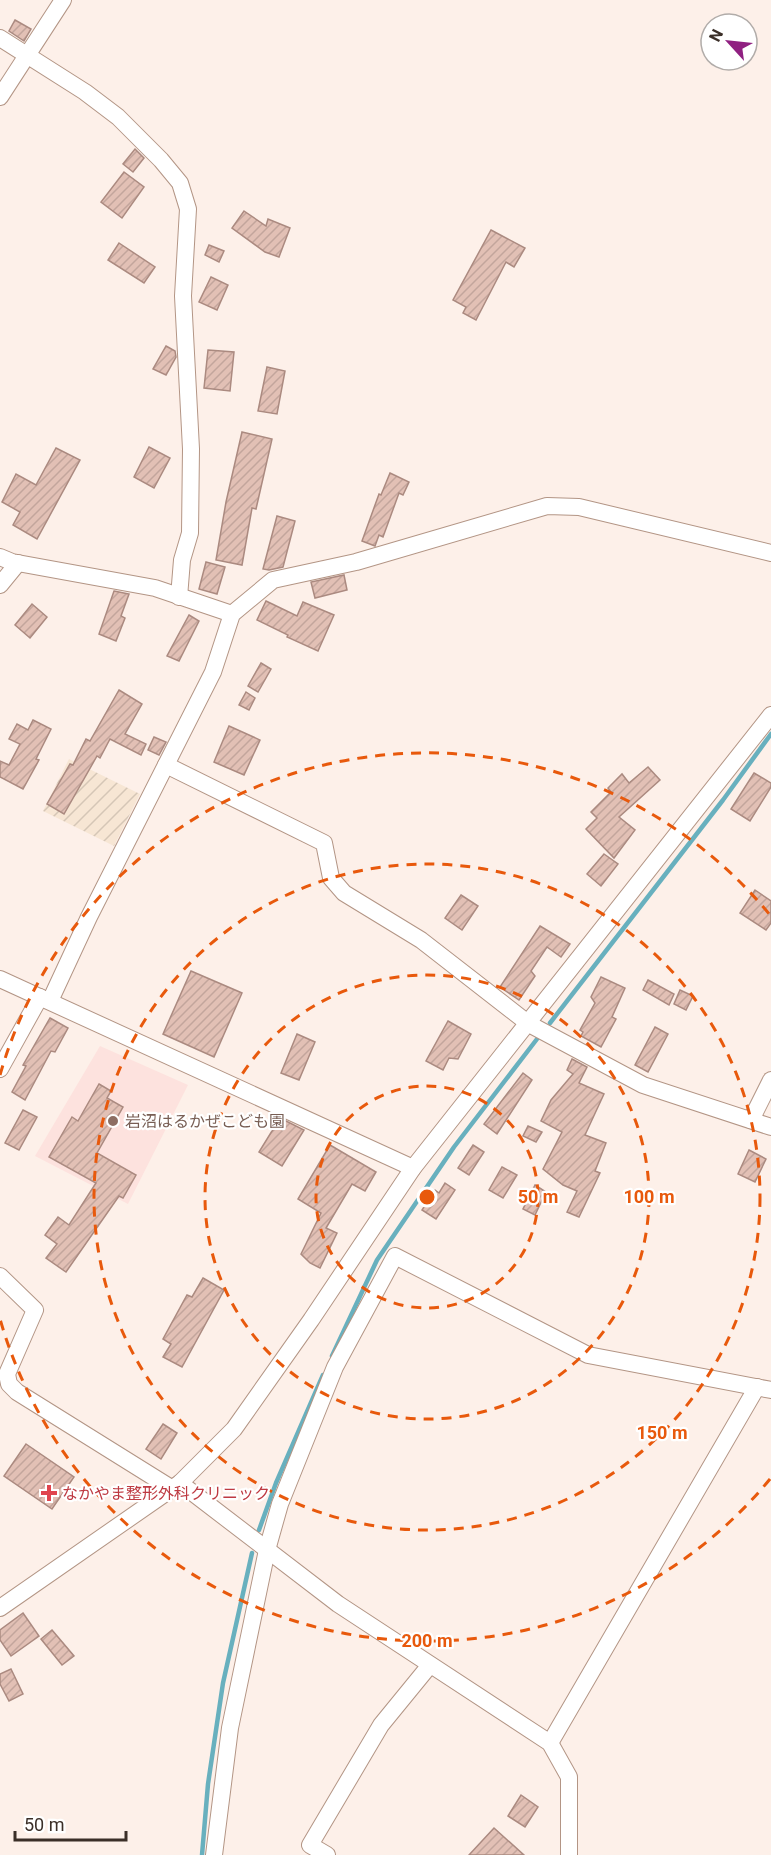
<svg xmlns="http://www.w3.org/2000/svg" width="771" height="1855" font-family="Roboto,'Noto Sans JP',sans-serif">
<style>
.industrial{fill:url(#industrial-furrows)}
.education{fill:#fde2de}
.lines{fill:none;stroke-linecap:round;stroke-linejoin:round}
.stream{stroke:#68b0be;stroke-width:4.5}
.building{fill:url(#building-hatch);stroke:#ab8a80;stroke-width:1.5}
.minor-casing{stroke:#b39585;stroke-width:18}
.minor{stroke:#fff;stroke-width:16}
.ring{fill:none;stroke:#e8590c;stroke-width:3;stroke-dasharray:10 8}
.education-dot{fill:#8d6e63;stroke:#fff;stroke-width:2}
.health-dot{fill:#e0444e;stroke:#fff;stroke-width:2}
.labels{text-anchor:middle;stroke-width:4.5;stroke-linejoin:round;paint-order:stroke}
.education-label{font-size:16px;fill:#785e54;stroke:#fff;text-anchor:start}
.health-label{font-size:16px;fill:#be3a42;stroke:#fff;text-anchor:start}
.centre{fill:#e8590c;stroke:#fff;stroke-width:3}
.ring-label{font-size:18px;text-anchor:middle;font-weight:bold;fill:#e8590c;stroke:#fff;stroke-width:4.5;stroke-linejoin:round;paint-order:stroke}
</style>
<defs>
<pattern id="industrial-furrows" width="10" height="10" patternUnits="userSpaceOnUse" patternTransform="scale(1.5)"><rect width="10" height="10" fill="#f7e6d4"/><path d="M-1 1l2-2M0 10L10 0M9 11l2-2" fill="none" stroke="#d5c6b6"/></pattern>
<pattern id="building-hatch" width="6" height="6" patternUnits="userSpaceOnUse" patternTransform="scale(1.5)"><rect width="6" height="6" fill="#e2c0b5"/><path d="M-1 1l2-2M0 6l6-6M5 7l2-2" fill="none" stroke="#c3a59c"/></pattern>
</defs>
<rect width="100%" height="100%" fill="#fdf0e9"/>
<!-- industrial -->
<polygon class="industrial" points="69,759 140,794 114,846 43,811"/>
<!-- education -->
<polygon class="education" points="100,1046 188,1085 128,1204 35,1156"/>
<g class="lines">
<!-- stream -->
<g class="stream">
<polyline points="550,1023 723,800 771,734"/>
<polyline points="332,1356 377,1260 454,1147 537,1039"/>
<polyline points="259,1530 276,1483 323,1375"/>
<polyline points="202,1855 208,1784 223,1683 252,1553"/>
</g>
</g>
<!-- building -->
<g class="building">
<polygon points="15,20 31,29 24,41 9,31"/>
<polygon points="135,149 144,158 133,172 123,164"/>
<polygon points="124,172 144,187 122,218 101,202"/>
<polygon points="244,211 266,226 268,219 290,228 279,257 265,252 232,228"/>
<polygon points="491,230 525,248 514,267 506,262 476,320 463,313 466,307 453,300"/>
<polygon points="119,243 155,267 144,283 108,260"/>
<polygon points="209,245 224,251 219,262 205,255"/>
<polygon points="211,277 228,285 217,310 199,302"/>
<polygon points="166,346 175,351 176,357 166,375 153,369"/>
<polygon points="208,350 234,352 230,391 204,388"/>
<polygon points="267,367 285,371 277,414 258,411"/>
<polygon points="242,432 272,439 256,509 252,508 242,565 216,560 226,502"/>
<polygon points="149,447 170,458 154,488 134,477"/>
<polygon points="56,448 80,460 37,539 13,525 20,512 2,502 16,474 36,485"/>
<polygon points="390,473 409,482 403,495 399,493 383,537 379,535 375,546 362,541 379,494 381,495"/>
<polygon points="277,516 295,521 283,567 269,570 263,569"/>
<polygon points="206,562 225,567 217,594 199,589"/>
<polygon points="344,575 347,590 315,598 311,582"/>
<polygon points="114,591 129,594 121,616 125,618 116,641 99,634"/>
<polygon points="266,601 297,616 303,602 334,615 318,651 287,637 288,635 257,620"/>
<polygon points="32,604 47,617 30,638 15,625"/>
<polygon points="189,615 199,621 179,661 167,656"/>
<polygon points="261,663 271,669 258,692 248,686"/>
<polygon points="119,690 142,704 125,734 146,744 141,755 110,739 100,758 97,756 64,814 47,804 70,764 73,765 86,739 90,741"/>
<polygon points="246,692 255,698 249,710 239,705"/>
<polygon points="33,720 51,729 36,759 39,760 23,789 0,777 0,761 9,765 20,744 9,739 17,724 28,730"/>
<polygon points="229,726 260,740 244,775 214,762"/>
<polygon points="154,737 166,742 159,755 148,750"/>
<polygon points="648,767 660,780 619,817 635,830 614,858 586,829 597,818 591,812 611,792 608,788 622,774 629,783"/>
<polygon points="754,773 771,783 771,787 750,821 731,809"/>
<polygon points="604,854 618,864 601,886 587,874"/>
<polygon points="755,890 771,901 771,923 766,930 740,913"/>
<polygon points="461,895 478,906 462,930 445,918"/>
<polygon points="540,926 570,944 561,957 547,947 531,971 535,976 519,1000 500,987"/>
<polygon points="191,971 242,993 214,1057 163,1034"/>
<polygon points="601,977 625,988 612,1017 616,1019 601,1047 581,1036 583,1032 580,1030 595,1003 591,997"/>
<polygon points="648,980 674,994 669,1005 643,990"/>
<polygon points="680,990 693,996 686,1010 674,1004"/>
<polygon points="50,1018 68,1028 55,1052 51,1051 25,1100 12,1092 26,1066 23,1065"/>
<polygon points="448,1021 471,1034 458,1059 449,1058 443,1070 426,1061"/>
<polygon points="655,1027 668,1034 648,1072 635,1065"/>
<polygon points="297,1034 315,1042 299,1080 281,1073"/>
<polygon points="572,1059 587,1067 579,1083 604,1094 585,1135 606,1143 595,1171 600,1173 579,1217 567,1212 577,1191 563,1185 543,1169 562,1132 541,1121 551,1100 573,1074 567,1070"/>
<polygon points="523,1073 532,1080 497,1134 484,1124"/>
<polygon points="99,1084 111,1091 107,1098 123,1107 97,1153 136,1175 123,1198 119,1196 66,1272 46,1258 57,1244 45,1235 58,1217 69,1225 96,1183 49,1157 72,1117 78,1121"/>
<polygon points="23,1110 37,1117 19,1150 5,1143"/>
<polygon points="280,1118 304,1130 282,1166 259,1152"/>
<polygon points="528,1126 542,1132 536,1142 523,1136"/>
<polygon points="330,1145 376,1172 365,1191 352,1184 326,1228 337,1233 320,1268 310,1263 301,1254 321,1213 298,1199"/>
<polygon points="473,1145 484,1152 469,1175 458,1168"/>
<polygon points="749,1150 766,1159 755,1182 738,1174"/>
<polygon points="502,1167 517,1175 503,1198 489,1190"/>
<polygon points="445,1183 455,1190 436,1219 422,1210 435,1190 439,1193"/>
<polygon points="535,1185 546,1192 535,1215 523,1209"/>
<polygon points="203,1278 224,1290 182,1367 163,1357 171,1344 163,1339 187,1295 192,1297"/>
<polygon points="163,1424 177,1433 161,1459 146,1449"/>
<polygon points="26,1444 74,1477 52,1509 4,1476"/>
<polygon points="23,1613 39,1636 11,1656 0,1640 0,1630"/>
<polygon points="52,1630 74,1656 62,1665 41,1639"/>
<polygon points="11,1669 23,1694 9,1701 0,1684 0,1674"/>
<polygon points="521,1795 538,1807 525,1827 508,1816"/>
<polygon points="494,1828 524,1855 469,1855"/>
</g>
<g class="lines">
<defs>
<g id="minor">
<polyline points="0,38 85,92 118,117 161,160 180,183 188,209 183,296 191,449 190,533 182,560 179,597"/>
<polyline points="0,97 63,0"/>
<polyline points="0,557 12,562 155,588 232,614"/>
<polyline points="0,585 18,563"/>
<polyline points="166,765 324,843 331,878 344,893 421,940 529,1024 643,1085 771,1127"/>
<polyline points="0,979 413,1168"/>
<polyline points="50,1001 89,917 213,672 232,614 273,580 356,562 547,506 579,507 771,553"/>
<polyline points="0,1069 40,997"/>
<polyline points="751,1120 771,1080"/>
<polyline points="0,1276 35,1310 7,1374 9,1384 17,1392 171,1488"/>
<polyline points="180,1483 338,1604 550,1743 569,1777 569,1855"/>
<polyline points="0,1608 180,1483 234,1429 311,1320 413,1168 771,715"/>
<polyline points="550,1743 757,1387"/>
<polyline points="214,1855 230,1728 267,1550 280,1504 335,1367 395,1256 588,1355 771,1390"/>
<polyline points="327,1855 310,1845 381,1725 430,1665"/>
</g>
</defs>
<!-- minor casing -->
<use href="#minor" class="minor-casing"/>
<!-- minor -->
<use href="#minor" class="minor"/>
</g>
<!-- distance rings -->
<g class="ring">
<circle cx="427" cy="1197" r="111"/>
<circle cx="427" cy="1197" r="222"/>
<circle cx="427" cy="1197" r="333"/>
<path d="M770 1479A444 444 0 0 1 0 1319M0 1075A444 444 0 0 1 770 915"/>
</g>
<!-- markers -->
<circle class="education-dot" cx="113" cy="1121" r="6"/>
<path class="health-dot" d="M46 1484h6v6h6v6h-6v6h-6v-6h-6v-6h6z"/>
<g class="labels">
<!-- education labels -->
<g class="education-label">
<text x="125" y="1127">岩沼はるかぜこども園</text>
</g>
<!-- health labels -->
<g class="health-label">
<text x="62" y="1499">なかやま整形外科クリニック</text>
</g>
</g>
<circle cx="427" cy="1197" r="9" class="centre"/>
<g class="ring-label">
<text x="538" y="1203">50 m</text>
<text x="649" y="1203">100 m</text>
<text x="662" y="1439">150 m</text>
<text x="427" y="1647">200 m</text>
</g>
<!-- north arrow -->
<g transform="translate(729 42) rotate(297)"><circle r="28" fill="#ffffff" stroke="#b1aca9" stroke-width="1.5"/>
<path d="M0-4.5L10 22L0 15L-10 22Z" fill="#902081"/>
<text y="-9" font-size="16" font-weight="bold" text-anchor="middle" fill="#3b2f28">N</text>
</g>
<!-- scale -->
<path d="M15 1831v9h111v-9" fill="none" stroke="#3b2f28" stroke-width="3"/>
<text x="24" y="1831" font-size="18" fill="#3b2f28" stroke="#ffffff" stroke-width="4.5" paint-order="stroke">50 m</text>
</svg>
